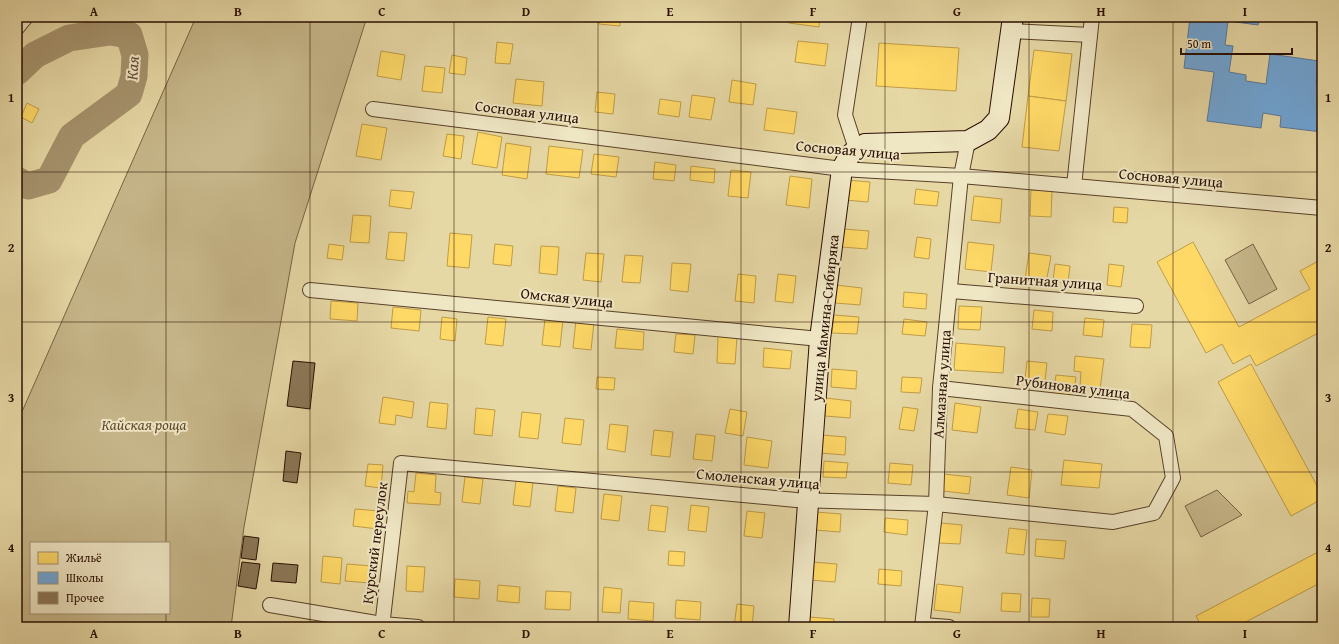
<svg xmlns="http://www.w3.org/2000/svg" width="1339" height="644" font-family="'Gentium Book Plus',serif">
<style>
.green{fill:#c6b689;stroke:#786244;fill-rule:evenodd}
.homes{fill:#ffd966;stroke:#bf9c47}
.schools{fill:#6fa8dc;stroke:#5a7a9a}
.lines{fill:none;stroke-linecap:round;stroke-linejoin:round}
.river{stroke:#a6936d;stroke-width:27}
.building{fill:#8b7756;stroke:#290e00}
.street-casing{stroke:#584029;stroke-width:16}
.secondary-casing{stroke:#290e00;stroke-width:22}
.street{stroke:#efe6c4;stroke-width:14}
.secondary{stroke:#efe6c4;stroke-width:20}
.grid{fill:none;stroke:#290e00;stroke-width:1;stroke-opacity:0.55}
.labels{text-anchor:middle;stroke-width:4;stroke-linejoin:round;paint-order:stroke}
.street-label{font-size:15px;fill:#290e00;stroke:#efe6c4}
.park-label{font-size:15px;font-style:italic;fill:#604930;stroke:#efe6c4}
.water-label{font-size:16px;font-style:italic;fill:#614a31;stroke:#efe6c4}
.neatline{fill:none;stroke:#290e00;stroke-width:1.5}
.grid-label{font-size:13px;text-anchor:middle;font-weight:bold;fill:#290e00}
</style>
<rect width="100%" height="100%" fill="#e6d8a5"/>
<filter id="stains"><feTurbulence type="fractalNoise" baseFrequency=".005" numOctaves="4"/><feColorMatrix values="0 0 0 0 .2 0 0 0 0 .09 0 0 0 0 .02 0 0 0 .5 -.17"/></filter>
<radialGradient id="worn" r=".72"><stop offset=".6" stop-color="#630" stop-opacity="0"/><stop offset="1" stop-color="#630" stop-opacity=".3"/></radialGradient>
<!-- green -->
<g class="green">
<path d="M196 17H367L295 243 244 527 231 627H17V423ZM31 543H169V613H31Z"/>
<polygon points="1253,244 1277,289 1249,304 1225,260"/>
<polygon points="1217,490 1242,515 1201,537 1185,506"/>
</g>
<!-- homes -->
<g class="homes">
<polygon points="599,17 620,17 620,26 599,24"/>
<polygon points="790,17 820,17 819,27 789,23"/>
<polygon points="798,41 828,44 825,66 795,62"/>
<polygon points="497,42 513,44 510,64 495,63"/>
<polygon points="879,43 959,48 956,91 876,86"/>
<polygon points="1034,50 1072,54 1066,101 1028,96"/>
<polygon points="381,51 405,55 401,80 377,76"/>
<polygon points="452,55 467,58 465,75 449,73"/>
<polygon points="425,66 445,68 442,93 422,91"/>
<polygon points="516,79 544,82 542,106 513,103"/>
<polygon points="732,80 756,84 753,105 729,102"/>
<polygon points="597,92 615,94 613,114 595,112"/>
<polygon points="692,95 715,98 711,120 689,117"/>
<polygon points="1028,96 1066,101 1059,151 1022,147"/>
<polygon points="660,99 681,102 679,117 658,114"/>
<polygon points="27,103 39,109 32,123 21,117"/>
<polygon points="767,108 797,112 794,134 764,130"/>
<polygon points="362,124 387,128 381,160 356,156"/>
<polygon points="478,132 502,137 497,168 472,164"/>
<polygon points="447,134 464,136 461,159 443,156"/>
<polygon points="506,143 531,147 527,179 502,175"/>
<polygon points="549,146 583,150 579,178 546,174"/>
<polygon points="594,154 619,157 616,177 591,174"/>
<polygon points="655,162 676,165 674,181 653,179"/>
<polygon points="691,166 715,169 714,183 690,180"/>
<polygon points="731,170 751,172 748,198 728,196"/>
<polygon points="790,176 812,179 809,208 786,205"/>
<polygon points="846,180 870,182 868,202 845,200"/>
<polygon points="916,189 939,192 937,206 914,204"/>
<polygon points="391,190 414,192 411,209 389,206"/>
<polygon points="1031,190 1052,191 1051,217 1030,216"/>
<polygon points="974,196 1002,199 1000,223 971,220"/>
<polygon points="1114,207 1128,208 1127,223 1113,222"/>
<polygon points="353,215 371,216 369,243 350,242"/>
<polygon points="844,229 869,231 867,249 842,247"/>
<polygon points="389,232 407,233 404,261 386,259"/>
<polygon points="450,233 472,235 469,268 447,266"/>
<polygon points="917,237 931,239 929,259 914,257"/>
<polygon points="968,242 994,245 991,272 965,269"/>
<polygon points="1193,242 1239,327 1310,289 1300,271 1322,259 1322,302 1320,303 1322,306 1322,331 1256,366 1250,355 1233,364 1222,344 1206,353 1157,262"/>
<polygon points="329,244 344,246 342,260 327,258"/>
<polygon points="495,244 513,246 511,266 493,264"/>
<polygon points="541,246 559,247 557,275 539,273"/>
<polygon points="586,253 604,254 601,282 583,280"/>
<polygon points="1029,253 1051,256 1046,283 1025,279"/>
<polygon points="625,255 643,256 640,283 622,282"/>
<polygon points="672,263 691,264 688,292 670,290"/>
<polygon points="1055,264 1070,266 1068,283 1053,281"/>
<polygon points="1109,264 1124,266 1121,287 1107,285"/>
<polygon points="738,274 756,276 754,303 735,301"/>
<polygon points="778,274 796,276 793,303 775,301"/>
<polygon points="836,285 862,288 860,305 835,303"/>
<polygon points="904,292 927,294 926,309 903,307"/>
<polygon points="331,301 358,303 357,321 330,319"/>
<polygon points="959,306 982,307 980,330 958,329"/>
<polygon points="393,307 421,310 419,331 391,328"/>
<polygon points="1034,310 1053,312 1052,331 1032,329"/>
<polygon points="834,315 859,317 857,334 832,333"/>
<polygon points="442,317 457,319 455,341 440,339"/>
<polygon points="488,317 506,319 503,346 485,344"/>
<polygon points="1085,318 1104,320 1102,337 1083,335"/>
<polygon points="545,319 563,320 560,347 542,345"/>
<polygon points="904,319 927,322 925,336 902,334"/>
<polygon points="576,320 594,322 591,350 573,348"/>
<polygon points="1132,324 1152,325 1150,348 1130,347"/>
<polygon points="617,329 644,332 643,350 615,348"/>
<polygon points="676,334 695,335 693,354 674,352"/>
<polygon points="718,336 737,337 735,364 717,363"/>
<polygon points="956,343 1005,347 1003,373 954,370"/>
<polygon points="764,348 792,351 790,369 763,367"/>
<polygon points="1075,356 1104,359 1100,389 1080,387 1081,372 1074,371"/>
<polygon points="1027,361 1047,363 1045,381 1025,379"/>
<polygon points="1251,364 1322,495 1322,499 1291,516 1218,382"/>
<polygon points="832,369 857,371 856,389 831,387"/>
<polygon points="1056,375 1076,377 1073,396 1053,394"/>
<polygon points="597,377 615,378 614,390 596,389"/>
<polygon points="902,377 922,378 920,393 901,392"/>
<polygon points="383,397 414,402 412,418 396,415 395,425 379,423"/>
<polygon points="826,398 851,401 850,418 825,416"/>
<polygon points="430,402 448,404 446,429 427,427"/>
<polygon points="955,403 981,407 977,433 952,430"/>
<polygon points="903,407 918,409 914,431 899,429"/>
<polygon points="476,408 495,410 492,436 474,434"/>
<polygon points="730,409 747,412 743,436 725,433"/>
<polygon points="1018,409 1038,412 1035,430 1015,428"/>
<polygon points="522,412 541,414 538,439 519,437"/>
<polygon points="1048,414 1068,416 1065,435 1045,432"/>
<polygon points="565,418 584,420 581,445 562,443"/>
<polygon points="610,424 628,426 625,452 607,449"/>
<polygon points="654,430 673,432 670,457 651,455"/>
<polygon points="696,434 715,436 712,461 693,459"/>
<polygon points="821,435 846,437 845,455 820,453"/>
<polygon points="747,437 772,441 768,468 744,465"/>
<polygon points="1064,460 1102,464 1099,488 1061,485"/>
<polygon points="824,461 848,463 846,478 823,477"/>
<polygon points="890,463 913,465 911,485 888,483"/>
<polygon points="368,464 383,465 381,488 365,486"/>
<polygon points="1011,467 1032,470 1029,498 1007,495"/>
<polygon points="416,473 436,475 435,492 441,493 440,505 407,503 408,491 414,492"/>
<polygon points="944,474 971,477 969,494 943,491"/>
<polygon points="465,477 483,479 480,504 462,502"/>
<polygon points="516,480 533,482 530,507 513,505"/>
<polygon points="558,486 576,488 573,513 555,511"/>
<polygon points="604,494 622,496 619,521 601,519"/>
<polygon points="651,505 668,507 665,532 648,530"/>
<polygon points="691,505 709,507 706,532 688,530"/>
<polygon points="355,509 380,511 378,529 353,526"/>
<polygon points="747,511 765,513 762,538 744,536"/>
<polygon points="816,512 841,514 840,532 815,530"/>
<polygon points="885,518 908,520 907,535 884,532"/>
<polygon points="941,523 962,525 960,544 939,543"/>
<polygon points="1009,528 1027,530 1024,555 1006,553"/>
<polygon points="1036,539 1066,541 1064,559 1035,556"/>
<polygon points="1322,550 1322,582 1236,627 1202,627 1196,616"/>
<polygon points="669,551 685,552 684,566 668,565"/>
<polygon points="323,556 342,558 340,584 321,582"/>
<polygon points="812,562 837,564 835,582 810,580"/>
<polygon points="347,564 372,566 370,583 345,581"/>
<polygon points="407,566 425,567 423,592 406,591"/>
<polygon points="879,569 902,571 901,586 878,584"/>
<polygon points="455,579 480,581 479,599 454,597"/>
<polygon points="937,584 963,587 960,613 934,610"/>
<polygon points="498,585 520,587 519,603 497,601"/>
<polygon points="604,587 622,589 620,613 602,612"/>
<polygon points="546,591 571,592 570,610 545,609"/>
<polygon points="1002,593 1021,594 1020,612 1001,611"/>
<polygon points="1032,598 1050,599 1049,617 1031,617"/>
<polygon points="676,600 701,602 700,620 675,618"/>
<polygon points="629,601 654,603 653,621 628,619"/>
<polygon points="737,604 754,606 752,627 734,627"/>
<polygon points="809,617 834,619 833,627 808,627"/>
<polygon points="876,623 899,625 899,627 875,627"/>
</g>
<!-- schools -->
<polygon class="schools" points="1204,17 1260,17 1258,25 1228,21 1225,45 1233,46 1229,72 1246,75 1246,81 1266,84 1270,54 1319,61 1316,84 1322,85 1322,132 1280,127 1281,116 1263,113 1261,128 1207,121 1214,72 1184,68 1190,18 1204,19"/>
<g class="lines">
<!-- river -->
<polyline class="river" points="17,72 35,55 69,38 110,32 129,35 135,55 134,76 129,94 72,136 49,180 28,186 17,180"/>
</g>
<!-- building -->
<g class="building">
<polygon points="293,361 315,363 310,409 287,406"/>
<polygon points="286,451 301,453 297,483 283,481"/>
<polygon points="244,536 259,538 256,560 241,558"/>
<polygon points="242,562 260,564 256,589 238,586"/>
<polygon points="273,563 298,565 296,583 271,581"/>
</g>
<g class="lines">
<defs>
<g id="street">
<polyline points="17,28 26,17"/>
<polyline points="1011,31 1090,35"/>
<polyline points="373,109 842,169 961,176 1322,208"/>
<polyline points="856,149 845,115 860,17"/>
<polyline points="1074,186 1092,17"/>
<polyline points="310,290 820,339"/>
<polyline points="951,291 1136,306"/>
<polyline points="270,605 382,624 418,627"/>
<polyline points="923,625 949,627"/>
<polyline points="382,627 401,463 796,500 936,504 1113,522 1154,513 1173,478 1166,436 1132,409 940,388"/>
<polyline points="922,627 936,504 940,388 961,176 968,141"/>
</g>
<path id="secondary" d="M799 627 820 339 842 169C849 155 852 151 865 144L968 141 988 130 999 118 1013 17"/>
</defs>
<!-- street casing -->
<use href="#street" class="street-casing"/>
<!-- secondary casing -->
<use href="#secondary" class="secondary-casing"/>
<!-- street -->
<use href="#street" class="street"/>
<!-- secondary -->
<use href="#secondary" class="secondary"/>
</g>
<!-- grid -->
<path class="grid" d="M166 17V543M310 17V627M454 17V627M598 17V627M741 17V627M885 17V627M1029 17V627M1173 17V627M17 172H1322M17 322H1322M17 472H1322M166 613V627"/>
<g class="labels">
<!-- street labels -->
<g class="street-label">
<text transform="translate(527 112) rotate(7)" y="5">Сосновая улица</text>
<text transform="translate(848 150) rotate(5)" y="5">Сосновая улица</text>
<text transform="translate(1171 178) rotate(5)" y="5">Сосновая улица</text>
<text transform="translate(1045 281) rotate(4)" y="5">Гранитная улица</text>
<text transform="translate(567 298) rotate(6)" y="5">Омская улица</text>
<text transform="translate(825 318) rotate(-84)" y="5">улица Мамина-Сибиряка</text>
<text transform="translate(942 384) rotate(-86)" y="5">Алмазная улица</text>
<text transform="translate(1073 387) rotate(7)" y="5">Рубиновая улица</text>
<text transform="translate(758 479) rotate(5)" y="5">Смоленская улица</text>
<text transform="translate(375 543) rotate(-83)" y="5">Курский переулок</text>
</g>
<!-- park labels -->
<g class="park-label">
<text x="144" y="430">Кайская роща</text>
</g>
<!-- water labels -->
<g class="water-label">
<text transform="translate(132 68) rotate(-86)" y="6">Кая</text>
</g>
</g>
<!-- margin -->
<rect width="1339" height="644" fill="none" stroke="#e6d8a5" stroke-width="44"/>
<!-- legend -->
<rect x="30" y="542" width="140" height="72" fill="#efe6c4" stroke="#a09076"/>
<rect x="38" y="552" width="20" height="12" fill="#ffd966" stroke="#a09076"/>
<text x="66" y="562" font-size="12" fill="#290e00">Жильё</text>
<rect x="38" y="572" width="20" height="12" fill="#6fa8dc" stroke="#a09076"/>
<text x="66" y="582" font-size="12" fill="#290e00">Школы</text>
<rect x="38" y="592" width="20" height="12" fill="#8b7756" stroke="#a09076"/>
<text x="66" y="602" font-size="12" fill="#290e00">Прочее</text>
<!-- scale -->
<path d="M1181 48v6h111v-6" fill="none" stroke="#290e00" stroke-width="2"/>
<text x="1187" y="48" font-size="12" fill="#290e00" stroke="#efe6c4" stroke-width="3" paint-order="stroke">50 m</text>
<rect x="22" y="22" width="1295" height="600" class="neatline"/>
<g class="grid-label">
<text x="94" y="16">A</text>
<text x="238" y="16">B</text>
<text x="382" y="16">C</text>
<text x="526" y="16">D</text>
<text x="670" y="16">E</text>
<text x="813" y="16">F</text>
<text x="957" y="16">G</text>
<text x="1101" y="16">H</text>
<text x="1245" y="16">I</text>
<text x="11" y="102">1</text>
<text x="1328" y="102">1</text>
<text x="11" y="252">2</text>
<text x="1328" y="252">2</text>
<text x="11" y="402">3</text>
<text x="1328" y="402">3</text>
<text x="11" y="552">4</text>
<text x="1328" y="552">4</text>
<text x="94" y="638">A</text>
<text x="238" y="638">B</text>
<text x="382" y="638">C</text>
<text x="526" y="638">D</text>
<text x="670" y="638">E</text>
<text x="813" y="638">F</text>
<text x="957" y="638">G</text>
<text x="1101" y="638">H</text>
<text x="1245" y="638">I</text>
</g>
<rect width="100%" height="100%" filter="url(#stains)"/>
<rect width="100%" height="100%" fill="url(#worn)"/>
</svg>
